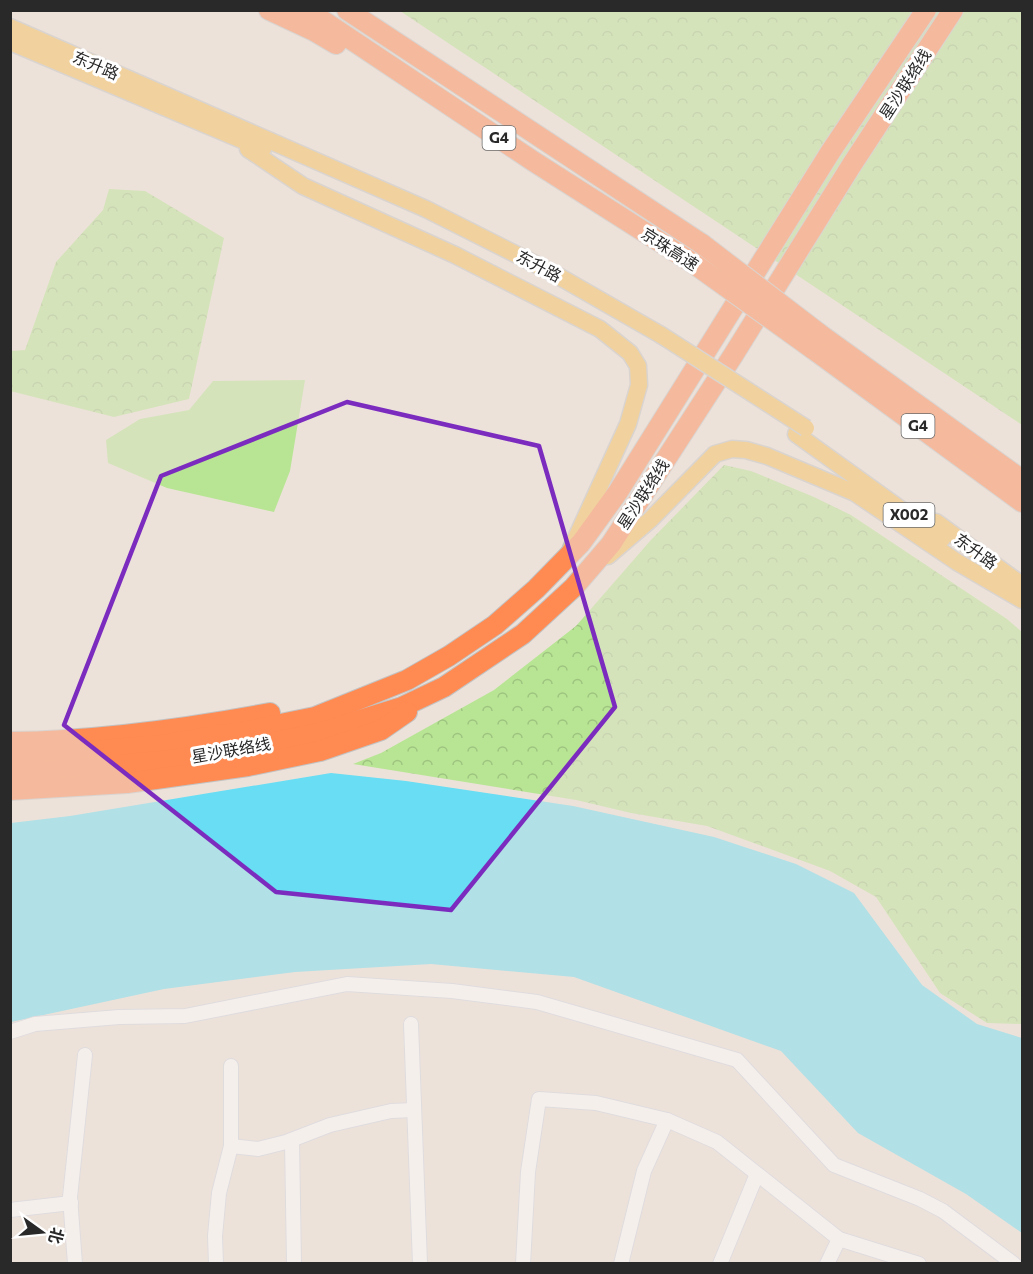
<svg xmlns="http://www.w3.org/2000/svg" width="1033" height="1274" font-family="Commissioner,'Noto Sans SC',sans-serif">
<style>
.green{fill:#b8e594}
.forest{fill:url(#forest-crowns)}
.water{fill:#68ddf3}
.lines{fill:none;stroke-linecap:round;stroke-linejoin:round}
.minor-casing{stroke:#cfd5e3;stroke-width:16}
.major-casing{stroke:#c3c3c3;stroke-width:19}
.highway-casing{stroke:#c3c3c3;stroke-width:22}
.minor{stroke:#fff;stroke-width:14}
.major{stroke:#f5bf55;stroke-width:16}
.highway{stroke:#ff8a52;stroke-width:20}
.major-bridge-casing{stroke:#c3c3c3;stroke-width:19;stroke-linecap:butt}
.highway-bridge-casing{stroke:#c3c3c3;stroke-width:22;stroke-linecap:butt}
.major-bridge{stroke:#f5bf55;stroke-width:16}
.highway-bridge{stroke:#ff8a52;stroke-width:20}
.marked{fill:none;stroke:#7b2cbf;stroke-width:4.5;stroke-linejoin:round}
.labels{text-anchor:middle;stroke-width:6;stroke-linejoin:round;paint-order:stroke}
.shield{fill:#fff;stroke:#696969;stroke-width:1.5}
.shield-label{font-size:15px;font-weight:bold;fill:#292929}
.street-label{font-size:16px;fill:#292929;stroke:#fff}
</style>
<defs>
<pattern id="forest-crowns" width="20" height="18" patternUnits="userSpaceOnUse" patternTransform="scale(1.5)"><rect width="20" height="18" fill="#b8e594"/><path d="M2 6a3 3 0 1 1 6 0M12 15a3 3 0 1 1 6 0" fill="none" stroke="#9ec480"/></pattern>
</defs>
<rect width="100%" height="100%" fill="#ece2da"/>
<!-- green -->
<polygon class="green" points="305,380 290,471 274,512 167,488 108,463 106,440 140,419 189,410 213,381"/>
<!-- forest -->
<g class="forest">
<polygon points="400,11 1022,11 1022,425"/>
<polygon points="109,189 145,191 224,238 189,399 114,417 10,391 11,351 25,350 56,262 103,210"/>
<polygon points="724,465 751,471 814,497 851,515 1007,619 1022,632 1022,1024 987,1023 940,993 876,897 830,871 707,826 631,813 576,800 353,764 381,753 494,690 576,626 650,541"/>
</g>
<!-- water -->
<polygon class="water" points="331,773 406,781 573,806 714,837 796,864 854,893 922,985 977,1024 1022,1038 1022,1233 966,1194 858,1133 781,1051 574,977 431,964 295,972 164,989 11,1022 11,823 70,816"/>
<g class="lines">
<defs>
<g id="minor">
<polyline points="411,1024 420,1264"/>
<polyline points="10,1032 35,1024 119,1017 185,1016 347,984 452,991 537,1002 737,1060 834,1165 920,1199 943,1211 1014,1264"/>
<polyline points="292,1140 294,1264"/>
<polyline points="231,1146 258,1149 286,1142 330,1125 391,1111 414,1110"/>
<polyline points="10,1210 71,1203"/>
<polyline points="75,1264 70,1197 85,1055"/>
<polyline points="216,1264 215,1236 219,1193 231,1146 231,1066"/>
<polyline points="523,1264 528,1172 539,1099 596,1103 667,1120 717,1142 839,1239 919,1264"/>
<polyline points="621,1264 644,1171 667,1120"/>
<polyline points="720,1264 757,1174"/>
<polyline points="827,1264 839,1239"/>
</g>
<g id="major">
<polyline points="10,27 426,209 553,273 661,335"/>
<polyline points="10,42 263,149"/>
<polyline points="248,149 303,186 455,255 600,329 630,353 638,366 639,385 628,424 571,549"/>
<polyline points="796,434 942,539"/>
<polyline points="936,522 1022,585"/>
<polyline points="608,556 650,520 715,454 732,449 746,450 767,456 855,493 957,562 1022,600"/>
</g>
<g id="highway">
<polyline points="269,10 314,31 336,44"/>
<polyline points="307,10 533,161 693,263"/>
<polyline points="347,10 702,244"/>
<polyline points="821,335 1022,480"/>
<polyline points="813,349 1022,502"/>
<path d="M10 742C97 741 184 729 270 713"/>
<polyline points="10,758 160,745 237,733 315,717 407,680 449,656 495,625 536,589 581,543 618,492 831,151 926,10"/>
<polyline points="10,774 161,761 214,754 318,733 402,707 444,687 523,634 574,587 611,544 734,354 851,166 953,10"/>
<polyline points="10,790 127,783 248,766 320,751 381,730 407,712"/>
</g>
</defs>
<!-- minor casing -->
<use href="#minor" class="minor-casing"/>
<!-- major casing -->
<use href="#major" class="major-casing"/>
<!-- highway casing -->
<use href="#highway" class="highway-casing"/>
<!-- minor -->
<use href="#minor" class="minor"/>
<!-- major -->
<use href="#major" class="major"/>
<!-- highway -->
<use href="#highway" class="highway"/>
<defs>
<polyline id="major-bridge" points="661,335 806,428"/>
<g id="highway-bridge">
<polyline points="702,244 821,335"/>
<polyline points="693,263 813,349"/>
</g>
</defs>
<!-- major-bridge casing -->
<use href="#major-bridge" class="major-bridge-casing"/>
<!-- highway-bridge casing -->
<use href="#highway-bridge" class="highway-bridge-casing"/>
<!-- major-bridge -->
<use href="#major-bridge" class="major-bridge"/>
<!-- highway-bridge -->
<use href="#highway-bridge" class="highway-bridge"/>
</g>
<!-- marked area -->
<path d="M0 0H1033V1274H0ZM347 402 539 446 615 707 451 910 276 892 64 725 161 476Z" fill="#ece2da" fill-opacity=".55" fill-rule="evenodd"/>
<path class="marked" d="M347 402 539 446 615 707 451 910 276 892 64 725 161 476Z"/>
<g class="labels">
<!-- shield labels -->
<g class="shield">
<rect x="482.5" y="126" width="33" height="24" rx="4.5"/>
<rect x="901.5" y="414" width="33" height="24" rx="4.5"/>
<rect x="883.5" y="503" width="51" height="24" rx="4.5"/>
</g>
<g class="shield-label">
<text x="499" y="143">G4</text>
<text x="918" y="431">G4</text>
<text x="909" y="520">X002</text>
</g>
<!-- street labels -->
<g class="street-label">
<text transform="translate(96 65) rotate(23)" y="6">东升路</text>
<text transform="translate(905 84) rotate(-57)" y="6">星沙联络线</text>
<text transform="translate(670 249) rotate(33)" y="6">京珠高速</text>
<text transform="translate(539 266) rotate(28)" y="6">东升路</text>
<text transform="translate(643 494) rotate(-57)" y="6">星沙联络线</text>
<text transform="translate(976 551) rotate(36)" y="6">东升路</text>
<text transform="translate(231 750) rotate(-10)" y="6">星沙联络线</text>
</g>
</g>
<!-- border -->
<rect width="1033" height="1274" fill="none" stroke="#292929" stroke-width="24"/>
<!-- north arrow -->
<g transform="translate(42 1232) rotate(105)" stroke="#ffffff" stroke-width="4.5" paint-order="stroke">
<path d="M0-4.5L10 22L0 15L-10 22Z" fill="#292929"/>
<text y="-9" font-size="16" font-weight="bold" text-anchor="middle" fill="#292929">北</text>
</g>
</svg>
